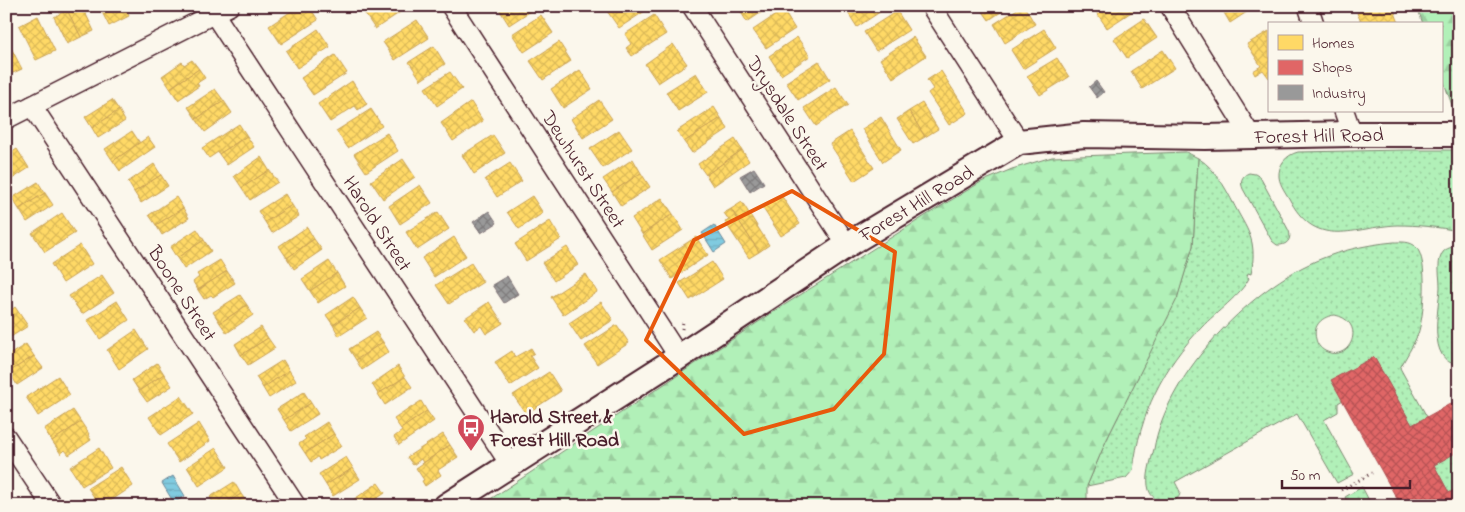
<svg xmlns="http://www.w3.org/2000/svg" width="1465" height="512" font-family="'Indie Flower',sans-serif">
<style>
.green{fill:url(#green-dots);stroke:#7e8872;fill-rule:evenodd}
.forest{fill:url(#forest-firs);stroke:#7e8872}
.water{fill:url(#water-rules);stroke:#6a8698}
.homes{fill:url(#homes-cross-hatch);stroke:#c9a154}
.shops{fill:url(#shops-cross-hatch);stroke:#b35154}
.industry{fill:url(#industry-cross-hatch);stroke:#817478}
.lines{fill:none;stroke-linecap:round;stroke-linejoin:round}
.minor-casing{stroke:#4a1f2b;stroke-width:22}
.tertiary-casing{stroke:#4a1f2b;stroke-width:28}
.path{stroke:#4a1f2b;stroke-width:3;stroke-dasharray:1 4;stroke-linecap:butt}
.minor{stroke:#fbf7ec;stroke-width:19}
.tertiary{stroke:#fbf7ec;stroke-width:24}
.marked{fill:none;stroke:#e8590c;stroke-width:4;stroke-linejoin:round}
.labels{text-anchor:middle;stroke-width:5;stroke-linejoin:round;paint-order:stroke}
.street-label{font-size:20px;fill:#4a1f2b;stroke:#fbf7ec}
.poi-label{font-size:20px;font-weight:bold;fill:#4a1f2b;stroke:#fbf7ec;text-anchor:start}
</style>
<defs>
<pattern id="green-dots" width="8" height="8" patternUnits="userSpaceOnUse" patternTransform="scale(1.25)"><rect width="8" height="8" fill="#b1f0b8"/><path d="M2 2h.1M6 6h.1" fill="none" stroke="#9acd9e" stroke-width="1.8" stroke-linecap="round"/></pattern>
<pattern id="forest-firs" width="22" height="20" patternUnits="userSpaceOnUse" patternTransform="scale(1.25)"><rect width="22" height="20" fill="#b1f0b8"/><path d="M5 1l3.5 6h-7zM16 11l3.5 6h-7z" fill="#9acd9e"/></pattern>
<pattern id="water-rules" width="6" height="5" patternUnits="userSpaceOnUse" patternTransform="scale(1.25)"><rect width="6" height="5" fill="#80cbe0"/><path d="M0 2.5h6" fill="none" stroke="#70aec0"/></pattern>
<pattern id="homes-cross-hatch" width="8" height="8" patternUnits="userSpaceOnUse" patternTransform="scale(1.25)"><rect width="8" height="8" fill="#ffd966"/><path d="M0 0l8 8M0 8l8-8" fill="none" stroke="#dcba59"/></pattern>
<pattern id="shops-cross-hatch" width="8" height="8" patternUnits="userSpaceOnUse" patternTransform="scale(1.25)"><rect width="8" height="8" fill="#e06666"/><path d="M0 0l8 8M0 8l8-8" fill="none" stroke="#b85354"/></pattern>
<pattern id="industry-cross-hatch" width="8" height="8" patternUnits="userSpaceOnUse" patternTransform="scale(1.25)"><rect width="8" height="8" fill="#999"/><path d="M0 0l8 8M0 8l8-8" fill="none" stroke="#7f7c7d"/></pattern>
</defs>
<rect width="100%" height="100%" fill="#fbf7ec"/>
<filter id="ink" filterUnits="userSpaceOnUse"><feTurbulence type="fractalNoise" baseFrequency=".02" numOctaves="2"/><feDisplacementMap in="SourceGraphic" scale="10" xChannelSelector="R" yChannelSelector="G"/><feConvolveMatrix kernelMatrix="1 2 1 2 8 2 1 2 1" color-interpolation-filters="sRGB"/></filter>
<g filter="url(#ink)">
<!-- green -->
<g class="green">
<path d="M1404 150H1459V231C1438 227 1418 225 1397 225 1354 227 1318 250 1291 202 1287 194 1280 186 1279 177 1278 165 1286 155 1298 152Z"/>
<path d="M1198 158C1219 171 1228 194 1239 214 1244 223 1250 233 1252 243 1254 254 1253 263 1251 274L1248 273 1247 276 1249 278C1242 294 1215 313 1202 327 1162 368 1140 414 1133 470L1126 478 1087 486 1106 441 1177 298 1193 246Z"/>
<path d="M1249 173 1255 174 1260 177 1289 231C1292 239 1287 246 1277 245L1272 241 1243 189C1240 182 1241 176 1249 173Z"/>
<path d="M1394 242C1401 242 1411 241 1416 247 1429 261 1424 317 1418 334 1413 346 1406 357 1400 368L1427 417 1412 425 1374 357 1332 380 1343 400 1338 403V412L1324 420 1354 474 1337 483 1297 414 1175 482C1176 484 1179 489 1180 492 1180 506 1154 506 1149 490 1145 478 1151 461 1154 449 1166 378 1241 299 1303 267 1332 252 1363 245 1394 242ZM1335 315C1368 322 1350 364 1325 351 1320 348 1317 344 1316 339 1312 325 1323 316 1335 315Z"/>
<path d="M1453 247H1459V365C1426 362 1439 309 1440 287 1440 277 1437 264 1441 256 1443 250 1448 248 1453 247Z"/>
<polygon points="1459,451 1459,487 1449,493 1434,465"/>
<polygon points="1362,487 1372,506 1349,506 1345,497"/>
</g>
<!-- forest -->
<g class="forest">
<polygon points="1417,6 1459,6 1459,108 1453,108 1441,74 1441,24 1423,24"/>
<polygon points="1186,152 1198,158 1193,246 1177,299 1106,441 1087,486 1087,506 480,506 778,309 925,216 981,182 1012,169 1052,157"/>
</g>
<!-- water -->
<g class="water">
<polygon points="714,225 726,244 714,252 702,233"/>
<polygon points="173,476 185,496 174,503 162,483"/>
</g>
<!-- homes -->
<g class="homes">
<polygon points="76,6 82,6 94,31 81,37 67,10"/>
<polygon points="99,6 125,6 129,16 109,26"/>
<polygon points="299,6 309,6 318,20 281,44 269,26"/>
<polygon points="371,6 408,6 408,7 375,29 363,11"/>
<polygon points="497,6 538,6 509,25"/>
<polygon points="614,6 651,6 651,7 619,28 607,11"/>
<polygon points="737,6 771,6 747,22"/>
<polygon points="848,6 889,6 857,27 845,8"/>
<polygon points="979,6 1010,6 989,20"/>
<polygon points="1022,6 1024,6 1035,24 1005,43 994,24"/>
<polygon points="1098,6 1135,6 1136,9 1107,28 1094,9"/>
<polygon points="1230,6 1256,6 1230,23 1223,11"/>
<polygon points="1375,6 1397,6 1398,9 1394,10 1399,23 1362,24 1357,13"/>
<polygon points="67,10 81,37 67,44 54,17"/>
<polygon points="783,10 795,29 766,48 753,30"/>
<polygon points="897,11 909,30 876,51 864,32"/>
<polygon points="541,15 553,33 524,52 512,34"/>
<polygon points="654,15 666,34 632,56 626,48 631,44 625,34"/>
<polygon points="38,16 55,51 36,60 19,26"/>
<polygon points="1144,19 1157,38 1127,58 1114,39"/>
<polygon points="417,20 429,38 395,60 383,42"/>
<polygon points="318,29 330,47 297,68 286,51"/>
<polygon points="1044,29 1056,48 1023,69 1011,50"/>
<polygon points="1269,31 1269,78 1263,70 1255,75 1253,71 1261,66 1247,44"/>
<polygon points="797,37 810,56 781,75 769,56"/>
<polygon points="913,37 926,56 893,78 880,59"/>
<polygon points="6,38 22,69 6,76"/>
<polygon points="559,42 571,61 543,80 530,61"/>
<polygon points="673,44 687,64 658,83 645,64"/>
<polygon points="434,46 445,64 421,80 409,62"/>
<polygon points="1163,50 1175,68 1142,89 1131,71"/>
<polygon points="335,55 347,73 313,95 301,78"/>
<polygon points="1057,58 1069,77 1040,95 1027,76"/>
<polygon points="192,60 199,69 170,88 162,76 182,62 184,65"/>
<polygon points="819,61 830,79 798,100 786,82"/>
<polygon points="199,69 205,78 197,83 199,86 178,100 170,88"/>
<polygon points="580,70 592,89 563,108 551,89"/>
<polygon points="941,71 968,113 949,125 928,93 933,89 927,80"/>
<polygon points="450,72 462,89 437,106 425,88"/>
<polygon points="696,73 708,92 678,111 666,92"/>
<polygon points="352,81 367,104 358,110 355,106 330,122 318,104"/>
<polygon points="836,87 848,105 816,126 804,108"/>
<polygon points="215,89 224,101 196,119 188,107"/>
<polygon points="112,100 119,110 92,128 85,117"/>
<polygon points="599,100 612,119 583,138 571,119"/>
<polygon points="224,101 232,113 205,132 196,119"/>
<polygon points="471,102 483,121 453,141 441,123"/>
<polygon points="922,103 938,129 925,137 909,111"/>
<polygon points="714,107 721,118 684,142 677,131"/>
<polygon points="371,109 382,126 348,148 336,131"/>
<polygon points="119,110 125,121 98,138 92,128"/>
<polygon points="909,111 925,137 913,144 897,119"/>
<polygon points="881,117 901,150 883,162 862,129"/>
<polygon points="721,118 728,129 692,153 684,142"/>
<polygon points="239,124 247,136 219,154 218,152 209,158 202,148"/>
<polygon points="619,130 632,149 603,168 590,149"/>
<polygon points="132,131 140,143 113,161 105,149"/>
<polygon points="850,131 874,168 854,181 830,144"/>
<polygon points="387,133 398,151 366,172 354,154"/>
<polygon points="493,135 505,153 474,174 462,155"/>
<polygon points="247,136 254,147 227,165 219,154"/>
<polygon points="148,137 155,147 120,171 113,161"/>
<polygon points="735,139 742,150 706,175 698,164"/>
<polygon points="17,149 29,168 6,183 6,156"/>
<polygon points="742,150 749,161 713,186 706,175"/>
<polygon points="261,157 269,170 242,188 234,176"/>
<polygon points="403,159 415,177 383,199 371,181"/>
<polygon points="633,159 641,173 612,192 603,179"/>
<polygon points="510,163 522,181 497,197 485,179"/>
<polygon points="154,164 161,175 134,192 128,182"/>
<polygon points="269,170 278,182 250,200 242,188"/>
<polygon points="641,173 650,187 621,206 612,192"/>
<polygon points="161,175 168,186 141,203 134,192"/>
<polygon points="38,182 45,193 19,209 12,198"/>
<polygon points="420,185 432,203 400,224 389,206"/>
<polygon points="45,193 53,205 27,222 19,209"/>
<polygon points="285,194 292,205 265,222 258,211"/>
<polygon points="781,195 800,224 781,236 762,207"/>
<polygon points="532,196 543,213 519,229 507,212"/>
<polygon points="176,197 183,208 156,225 149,215"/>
<polygon points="662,198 673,214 642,234 632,218"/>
<polygon points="742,202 769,245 759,252 731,209"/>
<polygon points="292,205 299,216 272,233 265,222"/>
<polygon points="183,208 189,218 162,235 156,225"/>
<polygon points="731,209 759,252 749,258 725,222 729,220 724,213"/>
<polygon points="438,212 449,229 417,250 406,232"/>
<polygon points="62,213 75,233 45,252 32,233"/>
<polygon points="673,214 683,230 652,250 642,234"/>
<polygon points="550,221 561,239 526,261 515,244"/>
<polygon points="307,227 314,239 287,258 279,246"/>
<polygon points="197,229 204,240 177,258 170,247"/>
<polygon points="454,237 466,256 434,277 422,258"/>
<polygon points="696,237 708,255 672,279 660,260"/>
<polygon points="314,239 322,250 294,269 287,258"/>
<polygon points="204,240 211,251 184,269 177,258"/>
<polygon points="80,245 92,264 63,283 51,264"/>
<polygon points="567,247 578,265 554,281 542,263"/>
<polygon points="220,260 227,271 198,290 193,282 199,277 197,274"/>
<polygon points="329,261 337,273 310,291 302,279"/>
<polygon points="712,262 723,279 690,300 679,283"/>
<polygon points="471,263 483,282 449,304 436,285"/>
<polygon points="227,271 235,283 213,297 211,295 204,299 198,290"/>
<polygon points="337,273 345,286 318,303 310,291"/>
<polygon points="586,274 597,292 563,315 551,297"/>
<polygon points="102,275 114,293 82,314 69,296"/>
<polygon points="240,295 247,305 220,323 213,312"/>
<polygon points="353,297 360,308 333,325 326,315"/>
<polygon points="117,301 129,320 100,339 87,320"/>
<polygon points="489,302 503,323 486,334 481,326 474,331 465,318"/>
<polygon points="601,302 613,320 581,341 569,323"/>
<polygon points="247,305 253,315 227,333 220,323"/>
<polygon points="15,307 28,326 6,340 6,314"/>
<polygon points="360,308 367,318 339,336 333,325"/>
<polygon points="617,325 629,343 597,364 585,346"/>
<polygon points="261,327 268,338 241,355 235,344"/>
<polygon points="136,330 148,349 119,369 107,350"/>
<polygon points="376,332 383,342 356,360 349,349"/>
<polygon points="268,338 275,348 248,365 241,355"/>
<polygon points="383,342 389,352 362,370 356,360"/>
<polygon points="26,344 34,356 9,372 6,368 6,357"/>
<polygon points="531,348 534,353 530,356 538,368 510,386 495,362 512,351 515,357"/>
<polygon points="34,356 43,368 17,385 9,372"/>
<polygon points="283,360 289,370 263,388 256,377"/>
<polygon points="157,363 164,374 139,391 132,380"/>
<polygon points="398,366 405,377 378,394 372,384"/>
<polygon points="289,370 296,381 269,398 263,388"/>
<polygon points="549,372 561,391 526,414 513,395"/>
<polygon points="164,374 172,386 147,402 139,391"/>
<polygon points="58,376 70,395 38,416 26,397"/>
<polygon points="405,377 412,387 385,405 378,394"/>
<polygon points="304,392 311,403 284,420 277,409"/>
<polygon points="181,396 193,414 161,435 149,417"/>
<polygon points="421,401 427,411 401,429 394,419"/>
<polygon points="311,403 318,414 291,431 284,420"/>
<polygon points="73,410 81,422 52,441 44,429"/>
<polygon points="427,411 434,421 399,445 394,437 402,431 401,429"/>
<polygon points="81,422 89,434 88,435 91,440 69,455 65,450 61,454 52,441"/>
<polygon points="327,422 334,434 305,453 299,444 306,439 304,437"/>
<polygon points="199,423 210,441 179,462 167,444"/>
<polygon points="334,434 342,446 319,460 318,457 311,462 305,453"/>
<polygon points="443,434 450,445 423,463 421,459 413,465 407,457"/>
<polygon points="450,445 458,457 438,470 441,475 425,486 422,481 424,480 416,468"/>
<polygon points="99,448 111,468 82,486 70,467"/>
<polygon points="216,448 228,467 199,486 187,467"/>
<polygon points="346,457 353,468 326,485 319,474"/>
<polygon points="121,467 133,486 103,506 100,506 88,488"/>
<polygon points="353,468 360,479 333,496 326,485"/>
<polygon points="234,482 241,494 222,506 215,506 210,497"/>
<polygon points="378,483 385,493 366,506 344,506"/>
<polygon points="241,494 249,505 222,506"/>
</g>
<!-- shops -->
<polygon class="shops" points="1374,357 1412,425 1459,399 1459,451 1434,465 1449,493 1459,487 1459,506 1401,506 1331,380"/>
<!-- industry -->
<g class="industry">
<polygon points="1096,81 1104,92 1097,98 1089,87"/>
<polygon points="754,168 764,183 750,192 740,176"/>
<polygon points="489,211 497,223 481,233 473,222"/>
<polygon points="507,276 518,294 504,303 492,285"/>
</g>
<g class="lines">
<defs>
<g id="minor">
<polyline points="209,6 510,464"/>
<polyline points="451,6 679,357"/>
<polyline points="692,6 847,245"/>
<polyline points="931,6 1019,142"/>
<polyline points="1170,6 1251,136"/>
<polyline points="1308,6 1314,24"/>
<polyline points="32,106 296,506"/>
<polyline points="1344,111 1352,134"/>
<polyline points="6,119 229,6"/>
<polyline points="6,437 52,506"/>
</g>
<polyline id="tertiary" points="446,506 679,357 847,245 1019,142 1084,135 1205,137 1352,134 1459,134"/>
</defs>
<!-- minor casing -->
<use href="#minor" class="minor-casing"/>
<!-- tertiary casing -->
<use href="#tertiary" class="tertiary-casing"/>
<!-- path -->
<g class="path">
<polyline points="682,329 683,321"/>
<polyline points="1341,490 1372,473"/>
</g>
<!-- minor -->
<use href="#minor" class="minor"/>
<!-- tertiary -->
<use href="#tertiary" class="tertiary"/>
</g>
</g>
<!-- marked area -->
<path class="marked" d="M792 191 895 252 884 354 834 409 744 434 646 340 694 240Z"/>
<!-- icons -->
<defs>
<symbol id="bus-pin" viewBox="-11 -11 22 30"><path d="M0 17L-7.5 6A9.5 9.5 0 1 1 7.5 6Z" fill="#d1495b" stroke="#fbf7ec"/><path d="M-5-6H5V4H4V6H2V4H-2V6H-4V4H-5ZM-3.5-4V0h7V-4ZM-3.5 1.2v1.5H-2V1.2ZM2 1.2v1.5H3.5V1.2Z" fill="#fff"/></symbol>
</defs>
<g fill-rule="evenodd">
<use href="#bus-pin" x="455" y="412" width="32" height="43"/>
</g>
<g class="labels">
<!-- street labels -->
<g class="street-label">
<text transform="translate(788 113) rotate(57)" y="7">Drysdale Street</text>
<text transform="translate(1319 135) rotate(-1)" y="7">Forest Hill Road</text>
<text transform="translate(584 169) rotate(57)" y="7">Dewhurst Street</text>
<text transform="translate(916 203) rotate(-31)" y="7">Forest Hill Road</text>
<text transform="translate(378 223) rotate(57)" y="7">Harold Street</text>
<text transform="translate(183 293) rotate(57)" y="7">Boone Street</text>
</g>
<!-- poi labels -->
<g class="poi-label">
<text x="490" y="423">Harold Street &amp;<tspan x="490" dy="23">Forest Hill Road</tspan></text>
</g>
</g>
<!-- margin -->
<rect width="1465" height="512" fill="none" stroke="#fbf7ec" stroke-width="25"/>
<rect x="12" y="12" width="1440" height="487" fill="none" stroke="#4a1f2b" stroke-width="2" filter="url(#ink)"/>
<!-- legend -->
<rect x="1268" y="22" width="175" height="90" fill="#fbf7ec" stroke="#b4a19f"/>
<rect x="1278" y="35" width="25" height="15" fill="#ffd966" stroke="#b4a19f"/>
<text x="1312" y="48" font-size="15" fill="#4a1f2b">Homes</text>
<rect x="1278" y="60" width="25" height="15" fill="#e06666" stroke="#b4a19f"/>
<text x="1312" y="72" font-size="15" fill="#4a1f2b">Shops</text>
<rect x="1278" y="85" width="25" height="15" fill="#999999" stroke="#b4a19f"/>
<text x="1312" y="98" font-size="15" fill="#4a1f2b">Industry</text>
<!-- scale -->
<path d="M1282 480v8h128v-8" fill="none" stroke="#4a1f2b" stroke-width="2.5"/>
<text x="1290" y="480" font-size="15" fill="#4a1f2b" stroke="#fbf7ec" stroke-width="4" paint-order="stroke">50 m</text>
</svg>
